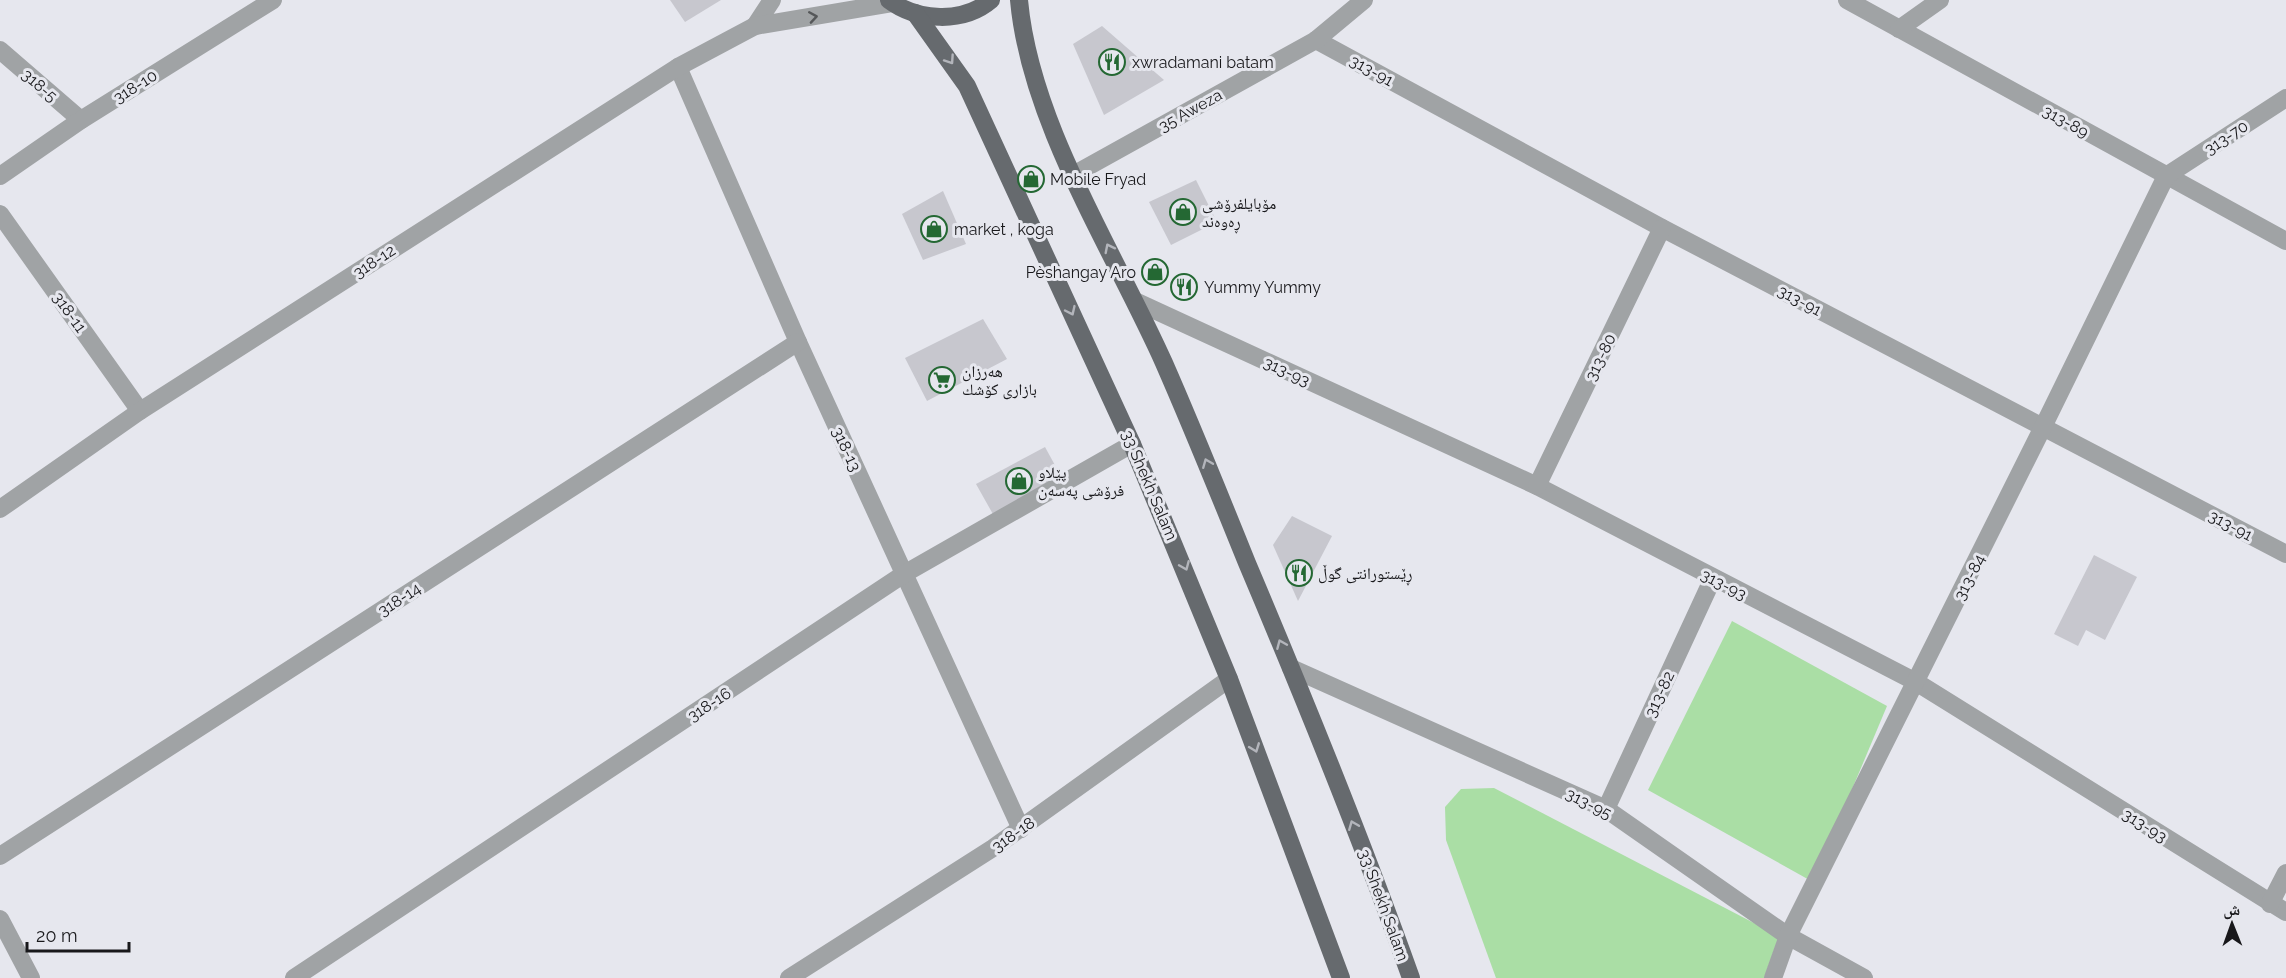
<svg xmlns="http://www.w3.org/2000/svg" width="2286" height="978" font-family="Raleway,'Noto Naskh Arabic',sans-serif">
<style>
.green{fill:#aadea5}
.building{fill:#c7c7ce}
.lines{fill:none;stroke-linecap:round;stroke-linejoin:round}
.minor{stroke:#a0a3a5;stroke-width:18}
.tertiary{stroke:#a0a3a5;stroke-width:18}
.primary{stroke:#666a6e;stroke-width:18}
.oneway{stroke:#555759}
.oneway2{stroke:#b3b5bb}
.labels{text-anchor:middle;stroke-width:6;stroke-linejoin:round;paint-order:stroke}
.poi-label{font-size:16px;fill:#18181b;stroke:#e6e7ee;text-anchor:start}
.street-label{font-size:16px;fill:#18181b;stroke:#e6e7ee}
</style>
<rect width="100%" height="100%" fill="#e6e7ee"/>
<!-- green -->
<g class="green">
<polygon points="1732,621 1887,706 1813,882 1648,790"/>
<polygon points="1494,788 1779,936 1764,978 1496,978 1446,840 1445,807 1461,789"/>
</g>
<!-- building -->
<g class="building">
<polygon points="670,0 721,0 685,22"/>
<polygon points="1102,26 1164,80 1104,115 1073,44"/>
<polygon points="1196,180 1217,222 1171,245 1149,202"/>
<polygon points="943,191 966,244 923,260 902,214"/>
<polygon points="983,319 1007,359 927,401 905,358"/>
<polygon points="1045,447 1062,478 994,516 976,484"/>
<polygon points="1292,516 1332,536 1298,601 1273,545"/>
<polygon points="2094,555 2137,577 2105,640 2086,630 2078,646 2054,634"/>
</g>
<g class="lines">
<!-- minor -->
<g class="minor">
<polyline points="1847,0 2286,241"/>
<polyline points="755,26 772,0"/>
<polyline points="1899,29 1940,0"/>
<polyline points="1316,40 1662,228 2286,554"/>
<polyline points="0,50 81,120"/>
<polyline points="678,67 798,342 1021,829"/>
<polyline points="0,176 81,120 273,0"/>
<polyline points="0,214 140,411"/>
<polyline points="1137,302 1537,486 1916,682 2286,912"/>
<polyline points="1537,486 1662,228"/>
<polyline points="0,509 140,411 678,67 755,26 892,3"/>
<polyline points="1291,668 1606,809 1788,936 1864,978"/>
<polyline points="1606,809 1713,578"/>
<polyline points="0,856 798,342"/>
<polyline points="2270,904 2286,873"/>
<polyline points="0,919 31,978"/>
<polyline points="294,978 904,574 1132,444"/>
<polyline points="789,978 993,848 1229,679"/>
<polyline points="1773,978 1788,936 2043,427 2166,176 2286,98"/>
</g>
<!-- tertiary -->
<polyline class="tertiary" points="1073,175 1316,40 1364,0"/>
<!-- primary -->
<g class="primary">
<path d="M889 0C917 21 963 24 991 0"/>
<path d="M1019 0C1030 123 1113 249 1164 363 1193 429 1220 496 1247 563 1305 700 1361 838 1411 978"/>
<polyline points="915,13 967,86 1132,444 1229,679 1341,978"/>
</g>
</g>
<!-- one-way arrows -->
<defs><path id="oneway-chevron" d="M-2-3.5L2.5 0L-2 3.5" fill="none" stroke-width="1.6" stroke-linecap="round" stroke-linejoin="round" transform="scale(1.5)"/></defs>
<use class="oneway" href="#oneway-chevron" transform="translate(813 17) rotate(-9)"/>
<g class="oneway2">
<use href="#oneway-chevron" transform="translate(950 60) rotate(56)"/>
<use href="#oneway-chevron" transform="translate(1109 248) rotate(-117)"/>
<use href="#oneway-chevron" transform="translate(1071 311) rotate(65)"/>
<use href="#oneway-chevron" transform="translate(1207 463) rotate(-112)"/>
<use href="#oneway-chevron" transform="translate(1185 566) rotate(67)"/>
<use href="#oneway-chevron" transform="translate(1281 644) rotate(-113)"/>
<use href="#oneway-chevron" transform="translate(1255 748) rotate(69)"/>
<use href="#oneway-chevron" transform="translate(1353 825) rotate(-112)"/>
</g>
<!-- icons -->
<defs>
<symbol id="restaurant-ring" viewBox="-11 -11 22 22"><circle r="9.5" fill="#e6e7ee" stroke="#246833" stroke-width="1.5"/><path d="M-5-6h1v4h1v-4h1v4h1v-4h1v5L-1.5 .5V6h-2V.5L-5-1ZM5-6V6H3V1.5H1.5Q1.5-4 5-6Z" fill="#246833"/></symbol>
<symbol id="shop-ring" viewBox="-11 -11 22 22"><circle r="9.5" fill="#e6e7ee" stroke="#246833" stroke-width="1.5"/><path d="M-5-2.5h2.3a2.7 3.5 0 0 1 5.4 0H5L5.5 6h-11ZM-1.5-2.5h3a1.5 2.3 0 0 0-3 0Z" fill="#246833"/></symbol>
<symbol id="supermarket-ring" viewBox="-11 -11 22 22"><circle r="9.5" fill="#e6e7ee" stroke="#246833" stroke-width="1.5"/><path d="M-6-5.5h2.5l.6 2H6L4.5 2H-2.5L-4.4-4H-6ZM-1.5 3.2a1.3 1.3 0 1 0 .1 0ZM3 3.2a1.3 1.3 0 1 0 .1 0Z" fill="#246833"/></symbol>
</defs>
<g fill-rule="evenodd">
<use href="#restaurant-ring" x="1097" y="47" width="30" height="30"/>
<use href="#shop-ring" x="1016" y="164" width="30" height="30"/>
<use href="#shop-ring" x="1168" y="197" width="30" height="30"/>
<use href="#shop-ring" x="919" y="214" width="30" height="30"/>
<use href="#shop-ring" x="1140" y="257" width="30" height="30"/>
<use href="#restaurant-ring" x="1169" y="272" width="30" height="30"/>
<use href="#supermarket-ring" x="927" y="365" width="30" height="30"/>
<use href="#shop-ring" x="1004" y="466" width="30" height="30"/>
<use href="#restaurant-ring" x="1284" y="558" width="30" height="30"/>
</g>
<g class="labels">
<!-- poi labels -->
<g class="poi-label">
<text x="1132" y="68">xwradamani batam</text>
<text x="1050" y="185">Mobile Fryad</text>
<text x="1202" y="209">مۆبایلفرۆشی<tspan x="1202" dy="18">ڕەوەند</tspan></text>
<text x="954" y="235">market , koga</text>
<text x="1136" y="278" text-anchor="end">Pèshangay Aro</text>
<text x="1204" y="293">Yummy Yummy</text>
<text x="962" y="377">هەرزان<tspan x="962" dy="18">بازاری کۆشك</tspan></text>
<text x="1038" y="478">پێلاو<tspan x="1038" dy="18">فرۆشی پەسەن</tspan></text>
<text x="1318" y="579">ڕێستورانتی گوڵ</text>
</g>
<!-- street labels -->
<g class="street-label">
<text transform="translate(1372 70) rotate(29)" y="6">313-91</text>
<text transform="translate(40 85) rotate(41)" y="6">318-5</text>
<text transform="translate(135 86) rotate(-32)" y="6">318-10</text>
<text transform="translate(1190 110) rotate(-29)" y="6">35 Aweza</text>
<text transform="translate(2066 121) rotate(29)" y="6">313-89</text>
<text transform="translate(2226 137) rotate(-33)" y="6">313-70</text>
<text transform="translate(374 261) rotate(-33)" y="6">318-12</text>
<text transform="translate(1800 300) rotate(28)" y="6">313-91</text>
<text transform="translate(70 312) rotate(55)" y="6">318-11</text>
<text transform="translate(1600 357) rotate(-64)" y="6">313-80</text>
<text transform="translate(1287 371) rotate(25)" y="6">313-93</text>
<text transform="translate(847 449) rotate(65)" y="6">318-13</text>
<text transform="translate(1150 485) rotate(67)" y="6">33 Shekh Salam</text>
<text transform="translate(2231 525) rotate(28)" y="6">313-91</text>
<text transform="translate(1969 577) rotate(-63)" y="6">313-84</text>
<text transform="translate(1724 584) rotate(27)" y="6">313-93</text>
<text transform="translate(399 599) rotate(-33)" y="6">318-14</text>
<text transform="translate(1659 694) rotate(-65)" y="6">313-82</text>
<text transform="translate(709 704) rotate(-33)" y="6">318-16</text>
<text transform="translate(1589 803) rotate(27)" y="6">313-95</text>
<text transform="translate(2145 825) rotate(32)" y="6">313-93</text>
<text transform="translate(1013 834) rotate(-35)" y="6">318-18</text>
<text transform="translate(1384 905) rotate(70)" y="6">33 Shekh Salam</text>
</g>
</g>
<!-- north arrow -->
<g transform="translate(2232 924) rotate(359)" stroke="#e6e7ee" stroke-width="4.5" paint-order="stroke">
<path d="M0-4.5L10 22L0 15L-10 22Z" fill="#18181b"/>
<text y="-9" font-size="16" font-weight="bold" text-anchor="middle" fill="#18181b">ش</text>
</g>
<!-- scale -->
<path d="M27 942v9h102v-9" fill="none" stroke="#18181b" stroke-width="3"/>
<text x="36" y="942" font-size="18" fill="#18181b" stroke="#e6e7ee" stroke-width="4.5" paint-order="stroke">20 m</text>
</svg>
